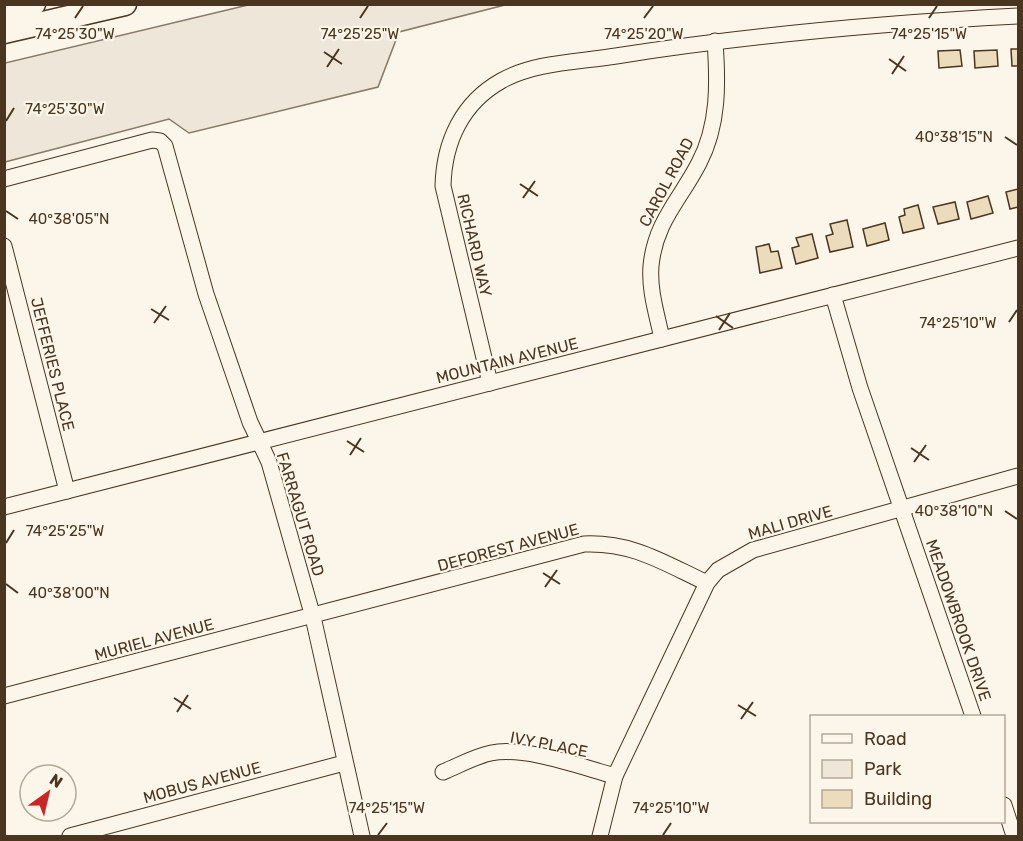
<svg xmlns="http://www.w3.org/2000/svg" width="1023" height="841" font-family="Rubik,sans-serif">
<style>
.green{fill:#ede6d9;stroke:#887966;stroke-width:1.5}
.building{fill:#ecdcbc;stroke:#4a3520;stroke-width:1.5}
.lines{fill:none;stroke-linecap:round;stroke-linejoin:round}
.minor-casing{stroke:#4a3520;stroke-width:17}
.highway-casing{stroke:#4a3520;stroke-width:25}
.minor{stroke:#fbf6e9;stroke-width:15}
.highway{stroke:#fbf6e9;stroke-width:22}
.ticks{fill:none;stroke:#4a3520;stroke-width:2}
.labels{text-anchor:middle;stroke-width:4.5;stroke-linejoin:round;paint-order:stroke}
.street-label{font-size:16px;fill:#4a3520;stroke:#fbf6e9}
.ticks-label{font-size:15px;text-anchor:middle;fill:#4a3520;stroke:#fbf6e9;stroke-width:4.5;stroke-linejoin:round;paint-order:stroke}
</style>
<rect width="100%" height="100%" fill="#fbf6e9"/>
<!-- green -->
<polygon class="green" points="248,5 505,5 399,32 378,87 189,133 169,119 5,162 5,63"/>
<!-- building -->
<g class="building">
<polygon points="1011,49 1018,49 1018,66 1012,66"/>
<polygon points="960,50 962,66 939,68 938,51"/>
<polygon points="997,50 998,66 975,68 974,51"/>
<polygon points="1018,189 1018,207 1010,209 1006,192"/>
<polygon points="988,196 993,213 971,219 967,202"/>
<polygon points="955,202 959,219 938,224 933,207"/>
<polygon points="918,205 924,228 903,233 899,217 905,215 904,209"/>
<polygon points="847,220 853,247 830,252 826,236 833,234 830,224"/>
<polygon points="885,223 889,240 867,246 863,229"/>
<polygon points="812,234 818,258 796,264 792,248 799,246 796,238"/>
<polygon points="769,244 771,252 778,251 782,268 760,273 756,247"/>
</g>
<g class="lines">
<defs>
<g id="minor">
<polyline points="4,179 152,140 160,141 165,146 206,294 250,422 269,462 313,617 362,836"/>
<polyline points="4,246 67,491"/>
<polyline points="833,295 860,388 973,716"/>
<path d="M662 339C657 314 649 291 651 266 655 222 680 200 699 163 719 125 718 83 715 41"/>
<path d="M490 383 443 186C444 142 462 103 501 81 534 62 580 62 616 56 750 35 884 23 1018 16"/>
<polyline points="4,507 1018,248"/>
<path d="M4 696 584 544C633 542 664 563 707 583"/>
<path d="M443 772C458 766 475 756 491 753 526 746 581 767 615 776"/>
<polyline points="1004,805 1014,836"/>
<polyline points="70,836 344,763"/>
<polyline points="600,836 615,776 707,583 718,570 753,550 1018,476"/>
</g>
<g id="highway">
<polyline points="4,12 34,4"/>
<polyline points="4,32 125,4"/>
</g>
</defs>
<!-- minor casing -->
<use href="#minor" class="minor-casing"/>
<!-- highway casing -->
<use href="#highway" class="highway-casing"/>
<!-- minor -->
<use href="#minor" class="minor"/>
<!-- highway -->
<use href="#highway" class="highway"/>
</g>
<!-- ticks -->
<path class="ticks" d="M75 18 83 6M360 18 368 6M644 18 653 6M929 18 937 6M324 52 342 64M889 59 906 71M327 67 339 49M892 74 904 56M6 121 14 108M1005 137 1017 145M520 184 538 196M523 198 535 181M6 211 18 219M151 309 169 320M716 316 733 328M1009 322 1017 310M154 323 166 306M719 330 730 313M347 441 364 452M911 448 929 460M350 455 361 438M914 462 926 445M1005 511 1017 519M6 543 14 530M543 573 560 584M6 584 18 593M545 587 557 570M174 698 191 709M738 705 756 716M177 712 188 695M741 719 753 702M378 835 387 823M663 835 671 823"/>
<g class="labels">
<!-- street labels -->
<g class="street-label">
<text transform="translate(666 182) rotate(-62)" y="6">CAROL ROAD</text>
<text transform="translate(475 245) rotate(77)" y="6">RICHARD WAY</text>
<text transform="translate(507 360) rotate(-14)" y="6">MOUNTAIN AVENUE</text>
<text transform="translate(53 364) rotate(76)" y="6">JEFFERIES PLACE</text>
<text transform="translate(301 514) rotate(73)" y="6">FARRAGUT ROAD</text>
<text transform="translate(790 522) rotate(-16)" y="6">MALI DRIVE</text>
<text transform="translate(508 547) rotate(-15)" y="6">DEFOREST AVENUE</text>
<text transform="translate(959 620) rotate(71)" y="6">MEADOWBROOK DRIVE</text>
<text transform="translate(154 639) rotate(-15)" y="6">MURIEL AVENUE</text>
<text transform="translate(549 744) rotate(11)" y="6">IVY PLACE</text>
<text transform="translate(202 782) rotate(-15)" y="6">MOBUS AVENUE</text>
</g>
</g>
<g class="ticks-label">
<text x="75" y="39">74°25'30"W</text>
<text x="360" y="39">74°25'25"W</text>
<text x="644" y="39">74°25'20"W</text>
<text x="929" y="39">74°25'15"W</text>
<text x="65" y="114">74°25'30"W</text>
<text x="954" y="142">40°38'15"N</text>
<text x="69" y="224">40°38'05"N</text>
<text x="958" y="328">74°25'10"W</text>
<text x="954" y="516">40°38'10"N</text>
<text x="65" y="536">74°25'25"W</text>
<text x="69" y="598">40°38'00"N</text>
<text x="387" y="813">74°25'15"W</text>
<text x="671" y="813">74°25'10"W</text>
</g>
<!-- border -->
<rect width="1023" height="841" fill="none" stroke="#4a3520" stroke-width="12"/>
<!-- legend -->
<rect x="810" y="715" width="195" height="108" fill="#fbf6e9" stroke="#b4a999" stroke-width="1.5"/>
<rect x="822" y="734" width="30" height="9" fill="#fbf6e9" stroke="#b4a999" stroke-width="1.5"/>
<text x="864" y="745" font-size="18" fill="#4a3520">Road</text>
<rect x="822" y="760" width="30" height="18" fill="#ede6d9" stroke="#b4a999" stroke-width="1.5"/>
<text x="864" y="775" font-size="18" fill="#4a3520">Park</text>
<rect x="822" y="790" width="30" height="18" fill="#ecdcbc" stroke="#b4a999" stroke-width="1.5"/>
<text x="864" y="805" font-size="18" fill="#4a3520">Building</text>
<!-- north arrow -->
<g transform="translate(48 793) rotate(34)"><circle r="28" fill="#fbf6e9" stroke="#b4a999" stroke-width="1.5"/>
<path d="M0-4.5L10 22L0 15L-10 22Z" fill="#c62828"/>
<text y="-9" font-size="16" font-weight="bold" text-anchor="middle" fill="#4a3520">N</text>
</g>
</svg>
